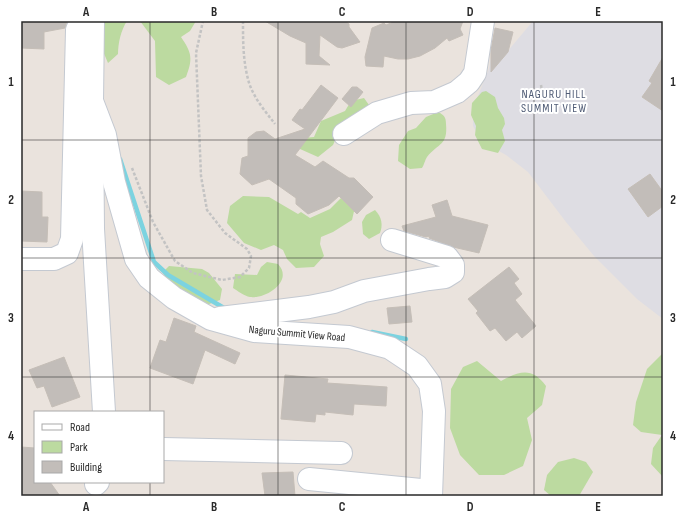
<svg xmlns="http://www.w3.org/2000/svg" width="684" height="517" font-family="'Sofia Sans Condensed',sans-serif">
<style>
.industrial{fill:#dedde3}
.green{fill:#bcdaa0}
.lines{fill:none;stroke-linecap:round;stroke-linejoin:round}
.stream{stroke:#7cd3e0;stroke-width:4.5}
.building{fill:#c2bdb9;stroke:#c5beb7}
.minor-casing{stroke:#c4c9d1;stroke-width:24}
.path{stroke:#c3c3c3;stroke-width:2.5;stroke-dasharray:3 2;stroke-linecap:butt}
.minor{stroke:#fff;stroke-width:22}
.grid{fill:none;stroke:#292929;stroke-width:1;stroke-opacity:0.55}
.labels{text-anchor:middle;stroke-width:4;stroke-linejoin:round;paint-order:stroke}
.street-label{font-size:11px;fill:#292929;stroke:#fff}
.neighbourhood-label{font-size:12px;letter-spacing:1px;fill:#4f5b75;stroke:#fff}
.neatline{fill:none;stroke:#292929;stroke-width:1.5}
.grid-label{font-size:13px;text-anchor:middle;font-weight:bold;fill:#292929}
</style>
<rect width="100%" height="100%" fill="#eae3dd"/>
<!-- industrial -->
<polygon class="industrial" points="533,21 663,21 663,319 637,299 594,256 566,222 528,172 506,155 481,141 473,126 473,108 489,69 491,57 496,65"/>
<!-- green -->
<g class="green">
<path d="M100 21H127C121 30 118 43 118 54L108 63 97 37Z"/>
<path d="M140 21H196L190 31 181 37C192 53 193 59 186 77L169 85 156 77 155 41Z"/>
<polygon points="486,91 495,97 498,108 504,118 505,124 502,130 505,141 498,153 482,149 475,135 476,126 471,115 472,103 482,92"/>
<polygon points="364,98 369,105 338,134 333,145 318,157 300,149 298,141 303,138 314,137 321,121 345,111 351,101"/>
<path d="M438 112C444 115 446 117 446 124 448 146 438 143 427 157 425 160 424 165 422 168L410 169 398 161 399 145 408 131 416 128 426 117Z"/>
<polygon points="346,193 355,207 352,220 333,232 321,237 320,244 324,256 314,267 296,268 287,259 283,250 274,245 261,250 244,243 227,223 230,206 243,196 269,197 298,214 301,212 310,218 330,209"/>
<path d="M375 210C382 217 383 225 380 233L369 239 363 234 362 222 366 215Z"/>
<path d="M267 262 278 264C294 281 266 299 250 297 244 296 238 291 233 288L235 274 257 275 261 267Z"/>
<polygon points="169,266 202,269 209,273 222,289 220,300 204,306 167,284 163,272"/>
<polygon points="663,353 663,477 651,464 653,448 662,435 641,432 633,425 636,402 647,369"/>
<path d="M477 361 501 381C520 371 532 367 546 386L542 405 527 418 532 440 523 466 504 475H479L460 455 450 428 451 389 463 367Z"/>
<polygon points="574,458 586,462 593,472 579,496 551,496 544,490 547,475 558,462"/>
</g>
<g class="lines">
<!-- stream -->
<g class="stream">
<polyline points="120,159 154,262 168,275 224,308"/>
<polyline points="372,332 406,339"/>
</g>
</g>
<!-- building -->
<g class="building">
<polygon points="21,21 67,21 65,28 44,32 44,49 21,48"/>
<polygon points="265,21 345,21 349,24 349,27 360,42 342,48 337,47 320,35 319,56 330,65 306,64 306,43 290,36"/>
<polygon points="396,21 463,21 460,29 463,35 449,41 447,38 435,48 420,56 408,59 398,59 384,56 383,67 366,66 365,57 372,28 384,23 386,25"/>
<polygon points="495,28 513,32 508,52 491,72 491,50"/>
<polygon points="663,57 663,111 642,97 652,83 649,81"/>
<polygon points="321,85 338,98 295,155 315,167 323,161 349,178 354,178 373,197 357,214 339,196 329,205 308,214 296,204 296,198 269,179 252,185 240,174 242,158 248,156 248,138 256,132 264,131 275,139 305,129 292,120 300,109 302,110"/>
<polygon points="352,87 357,87 363,92 351,107 342,99"/>
<polygon points="650,174 663,192 663,206 648,217 628,189"/>
<polygon points="21,191 42,192 42,217 48,217 47,242 21,241"/>
<polygon points="447,200 452,216 488,225 479,253 453,247 429,238 430,236 426,237 404,231 402,226 436,217 432,205"/>
<polygon points="509,267 519,279 514,283 522,294 515,300 536,326 522,338 517,332 506,341 495,328 490,331 476,313 478,311 468,299"/>
<polygon points="410,306 412,322 389,324 387,308"/>
<polygon points="174,318 196,326 194,332 240,353 235,364 205,350 193,384 150,368 160,340 166,342"/>
<polygon points="64,357 80,397 52,407 44,386 37,388 29,370"/>
<polygon points="285,375 328,379 327,383 387,387 386,406 354,404 353,415 325,412 325,415 316,414 315,422 281,419"/>
<polygon points="21,447 35,448 35,482 50,482 60,496 21,496"/>
<polygon points="293,472 295,496 265,496 262,473"/>
</g>
<g class="lines">
<defs>
<g id="minor">
<polyline points="93,21 92,101 105,135 114,182 136,259 149,278 174,298 211,319 254,331 349,337 390,348 417,366 430,384 434,411 431,496"/>
<polyline points="92,122 93,229 104,412"/>
<polyline points="344,134 377,113 411,103 434,102 457,92 469,82 475,73 483,21"/>
<polyline points="21,259 54,259 67,253 72,239 77,30 81,21"/>
<polyline points="220,318 309,307 334,302 364,291 429,279 445,277 453,272 453,265 447,257 392,240"/>
<polyline points="163,449 341,453"/>
<polyline points="309,479 431,491"/>
<polyline points="96,484 98,482"/>
</g>
</defs>
<!-- minor casing -->
<use href="#minor" class="minor-casing"/>
<!-- path -->
<g class="path">
<path d="M243 21C243 41 243 60 248 79 252 96 265 111 275 124"/>
<polyline points="541,85 545,112"/>
<polyline points="132,168 153,222 175,261 193,273 222,280 240,277 249,268 251,256 247,249 225,233 207,210 201,176 196,53 203,21"/>
</g>
<!-- minor -->
<use href="#minor" class="minor"/>
</g>
<!-- grid -->
<path class="grid" d="M150 21V412M278 21V496M406 21V496M534 21V496M21 140H663M21 258H663M21 377H663M150 482V496"/>
<g class="labels">
<!-- street labels -->
<g class="street-label">
<text transform="translate(297 333) rotate(5)" y="4">Naguru Summit View Road</text>
</g>
<!-- neighbourhood labels -->
<g class="neighbourhood-label">
<text x="554" y="98">NAGURU HILL<tspan x="554" dy="14">SUMMIT VIEW</tspan></text>
</g>
</g>
<!-- border -->
<rect width="684" height="517" fill="none" stroke="#ffffff" stroke-width="44"/>
<!-- legend -->
<rect x="34" y="411" width="130" height="72" fill="#ffffff" stroke="#a9a9a9"/>
<rect x="42" y="424" width="20" height="6" fill="#ffffff" stroke="#a9a9a9"/>
<text x="70" y="431" font-size="12" fill="#292929">Road</text>
<rect x="42" y="441" width="20" height="12" fill="#bcdaa0" stroke="#a9a9a9"/>
<text x="70" y="451" font-size="12" fill="#292929">Park</text>
<rect x="42" y="461" width="20" height="12" fill="#c2bdb9" stroke="#a9a9a9"/>
<text x="70" y="471" font-size="12" fill="#292929">Building</text>
<rect x="22" y="22" width="640" height="473" class="neatline"/>
<g class="grid-label">
<text x="86" y="16">A</text>
<text x="214" y="16">B</text>
<text x="342" y="16">C</text>
<text x="470" y="16">D</text>
<text x="598" y="16">E</text>
<text x="11" y="86">1</text>
<text x="673" y="86">1</text>
<text x="11" y="204">2</text>
<text x="673" y="204">2</text>
<text x="11" y="322">3</text>
<text x="673" y="322">3</text>
<text x="11" y="440">4</text>
<text x="673" y="440">4</text>
<text x="86" y="511">A</text>
<text x="214" y="511">B</text>
<text x="342" y="511">C</text>
<text x="470" y="511">D</text>
<text x="598" y="511">E</text>
</g>
</svg>
